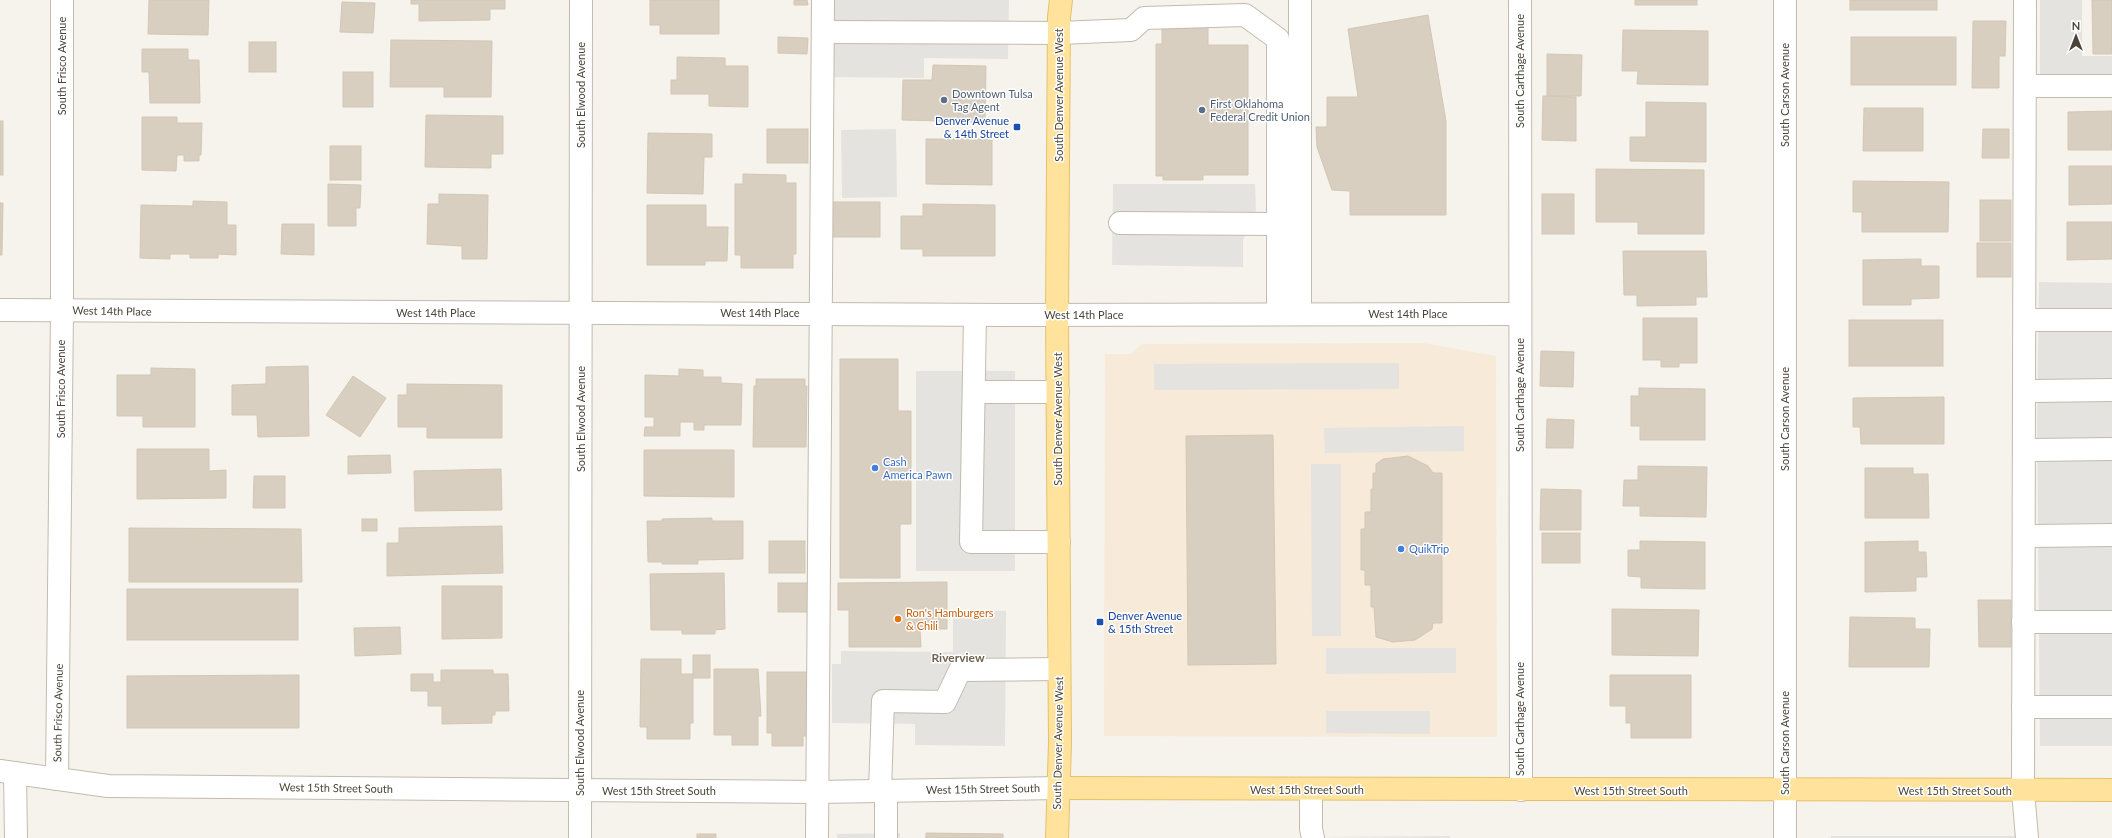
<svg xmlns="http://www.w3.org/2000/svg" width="2112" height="838" font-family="Lato,sans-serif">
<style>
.commercial{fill:#f7ead8}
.parking{fill:#e5e3e0}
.building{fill:#d8cfc1;stroke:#d3c7b4}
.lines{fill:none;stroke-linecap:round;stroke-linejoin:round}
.minor-casing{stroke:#c2bbae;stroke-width:24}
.major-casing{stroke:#e6c16a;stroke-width:24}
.minor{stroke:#fff;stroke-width:22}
.major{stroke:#ffe39c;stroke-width:22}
.service-dot{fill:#5c6f8a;stroke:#fff;stroke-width:1.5}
.transit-dot{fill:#1a4fb4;stroke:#fff;stroke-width:1.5}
.shop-dot{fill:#3f7fe0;stroke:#fff;stroke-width:1.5}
.food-dot{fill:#e8710a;stroke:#fff;stroke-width:1.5}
.labels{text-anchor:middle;stroke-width:3;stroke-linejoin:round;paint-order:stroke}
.street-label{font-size:11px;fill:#4b4439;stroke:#fff}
.service-label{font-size:11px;fill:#4e5e75;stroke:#fff;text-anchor:start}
.transit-label{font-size:11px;fill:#164399;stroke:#fff;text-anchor:end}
.shop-label{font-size:11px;fill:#366cbe;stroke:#fff;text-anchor:start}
.food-label{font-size:11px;fill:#c56008;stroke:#fff;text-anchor:start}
.neighbourhood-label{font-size:12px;font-weight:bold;fill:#6e6250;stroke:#fff}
</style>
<rect width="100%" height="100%" fill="#f6f3ec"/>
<!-- commercial -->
<polygon class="commercial" points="1423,343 1496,356 1497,737 1104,736 1105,354 1131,354 1142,344"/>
<!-- parking -->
<g class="parking">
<polygon points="833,0 1009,0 1008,59 924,58 924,78 832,77"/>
<polygon points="2040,0 2082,0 2082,56 2112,56 2112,78 2040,78"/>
<polygon points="896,129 897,197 842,198 841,130"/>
<polygon points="1113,184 1255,184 1256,210 1243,240 1243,267 1112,265"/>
<polygon points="2039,282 2112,283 2112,746 2040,746 2037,425"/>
<polygon points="1399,363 1399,389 1154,390 1154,364"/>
<rect x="916" y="371" width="99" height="200"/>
<polygon points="1464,426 1464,451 1325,453 1324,428"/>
<polygon points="1311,464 1341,464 1341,636 1312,636"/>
<polygon points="953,610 1006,611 1005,746 915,745 915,724 832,723 832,664 841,664 841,651 953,652"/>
<polygon points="1326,648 1456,648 1456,673 1326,674"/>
<polygon points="1326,711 1430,711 1430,734 1326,733"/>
<polygon points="900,833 900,838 837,838 837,834"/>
<polygon points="1450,836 1450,838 1314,837"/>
<rect x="1831" y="836" width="188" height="2"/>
</g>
<!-- building -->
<g class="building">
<polygon points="149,0 209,0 208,35 148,34"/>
<polygon points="411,0 505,0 505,9 490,9 490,20 419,21 419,4 411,4"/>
<polygon points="650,0 719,0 719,34 660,34 660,25 650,25"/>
<polygon points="794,0 807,0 808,5 794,5"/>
<rect x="1635" y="0" width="62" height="5"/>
<rect x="1850" y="0" width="87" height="10"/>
<polygon points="2092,0 2112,0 2112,54 2093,54"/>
<polygon points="342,2 375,3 373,33 340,32"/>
<polygon points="1428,15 1446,121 1446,215 1350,215 1350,191 1332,190 1317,147 1316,127 1327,127 1327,97 1358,97 1348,29"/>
<polygon points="1162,20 1208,20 1208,45 1248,45 1248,175 1203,175 1203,180 1163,180 1163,176 1156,176 1156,44 1162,44"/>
<polygon points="1973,21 2006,21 2005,56 1999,56 1999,88 1972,88"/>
<polygon points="1623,30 1708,31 1708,85 1637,84 1638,71 1622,71"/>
<polygon points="778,37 808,38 807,54 778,53"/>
<rect x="1851" y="37" width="105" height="48"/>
<polygon points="391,40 492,41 491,97 444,97 444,87 390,87"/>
<rect x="249" y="42" width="27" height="30"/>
<polygon points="142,49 188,49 188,60 199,60 200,103 150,103 149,72 142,72"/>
<polygon points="1547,54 1582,55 1581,96 1547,96"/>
<polygon points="677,57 725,58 725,66 748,66 748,107 709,106 709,94 671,94 671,80 677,80"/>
<polygon points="933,65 986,66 985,122 902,120 903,80 932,80"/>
<rect x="343" y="72" width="30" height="35"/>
<polygon points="1543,96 1576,97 1576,141 1542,140"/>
<polygon points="1646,102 1706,103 1706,162 1630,161 1630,137 1646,137"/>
<polygon points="1864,108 1923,108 1923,151 1863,151"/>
<polygon points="2112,111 2112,150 2068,150 2068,112"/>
<polygon points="426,115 503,116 503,154 491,154 491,168 425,167"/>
<polygon points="142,117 177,117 177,123 202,123 201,155 199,155 199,161 184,161 184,155 177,155 176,171 142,170"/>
<rect x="0" y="121" width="3" height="54"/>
<rect x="767" y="129" width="41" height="34"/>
<polygon points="1983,129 2009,129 2009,158 1982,158"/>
<polygon points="648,133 712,134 712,157 704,157 703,194 647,193"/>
<polygon points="926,139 992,139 992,185 926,184"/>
<rect x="330" y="146" width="31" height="34"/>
<polygon points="2069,166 2112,166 2112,204 2069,205"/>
<polygon points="1596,169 1704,170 1704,234 1638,234 1638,222 1596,222"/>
<polygon points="743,174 786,175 786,183 796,183 796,254 793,254 793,268 741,268 741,255 735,255 735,184 743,184"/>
<polygon points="1853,181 1949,182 1948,232 1862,232 1862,212 1853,212"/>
<polygon points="328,184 361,185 360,208 356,208 356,226 328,226"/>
<polygon points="439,194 488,195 487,259 462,259 462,246 427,244 428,204 439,204"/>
<rect x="1542" y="194" width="32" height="40"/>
<rect x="1980" y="200" width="31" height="41"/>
<polygon points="193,201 227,202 227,225 236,225 236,255 218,254 218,258 190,258 190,254 170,254 170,259 140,258 141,205 193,206"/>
<rect x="830" y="202" width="50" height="35"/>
<polygon points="0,203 3,203 2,255 0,255"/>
<polygon points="923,204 995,205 995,256 923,256 923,249 901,249 901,216 923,216"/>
<polygon points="647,205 706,205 706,227 728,227 727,261 705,261 705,265 647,265"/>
<polygon points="2067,222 2112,222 2112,259 2067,260"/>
<polygon points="282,224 314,224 314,255 281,254"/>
<rect x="1977" y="243" width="34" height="34"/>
<polygon points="1623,251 1706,251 1707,297 1696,297 1696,305 1637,306 1637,295 1624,295"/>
<polygon points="1921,259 1921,266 1939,266 1939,298 1911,299 1911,305 1863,305 1863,260"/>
<polygon points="1643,318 1697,318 1697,363 1679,363 1679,367 1661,367 1661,360 1643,360"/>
<rect x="1849" y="320" width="94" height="46"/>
<polygon points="1541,351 1574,352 1573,387 1540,386"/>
<polygon points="840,359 898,359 898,411 911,411 911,524 900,524 900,578 840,578"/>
<polygon points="308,366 309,436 258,437 257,415 232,415 232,385 266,384 266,367"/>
<polygon points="151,368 195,369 195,427 143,427 143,416 117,416 117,375 151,375"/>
<polygon points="679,369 703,370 703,377 721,377 721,383 742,384 741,425 704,425 704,430 694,430 694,422 680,422 680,436 644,436 645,427 654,427 654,417 645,417 645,375 679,376"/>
<polygon points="353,376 386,398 360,437 326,415"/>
<polygon points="756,379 805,379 805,386 807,386 806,447 753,447 754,386 756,386"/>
<polygon points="407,384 502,385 502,438 427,438 427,427 398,427 398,395 407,395"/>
<polygon points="1639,388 1705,389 1705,440 1640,440 1640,426 1631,426 1631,396 1639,396"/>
<polygon points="1944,397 1944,444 1861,444 1860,427 1853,427 1853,398"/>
<polygon points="1547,419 1574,420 1573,448 1546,448"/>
<polygon points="1273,435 1276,664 1188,665 1186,436"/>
<polygon points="137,449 209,449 209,471 226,470 226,498 137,499"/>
<polygon points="644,450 734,450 734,497 644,496"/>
<polygon points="390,455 391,473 348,474 348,456"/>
<polygon points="1408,456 1428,466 1433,473 1442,473 1442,623 1433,623 1432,629 1415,640 1393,642 1376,637 1374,607 1371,607 1371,585 1365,585 1365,570 1361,570 1361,529 1365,529 1365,512 1371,512 1371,489 1373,489 1373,473 1376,473 1376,464 1383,459"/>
<polygon points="1638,466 1707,467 1706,517 1640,516 1640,506 1623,506 1624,480 1638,480"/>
<polygon points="1865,468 1913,468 1913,474 1928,474 1929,518 1865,518"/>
<polygon points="501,469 502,510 415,511 414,471"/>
<polygon points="254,476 285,476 285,508 253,508"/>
<polygon points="1541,489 1581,490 1581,530 1540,530"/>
<polygon points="712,518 712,521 743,521 743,559 698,560 698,564 662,564 662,562 648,562 647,521 662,521 662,519"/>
<rect x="362" y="519" width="15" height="12"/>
<polygon points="502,526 503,573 387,576 387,543 399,543 399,528"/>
<polygon points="129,528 301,529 302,582 129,582"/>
<rect x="1542" y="533" width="38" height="30"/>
<rect x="769" y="541" width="36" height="32"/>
<polygon points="1640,541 1705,542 1705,589 1641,588 1641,577 1628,576 1628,550 1640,550"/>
<polygon points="1918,541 1918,552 1926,552 1927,577 1916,577 1916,591 1865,592 1865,542"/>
<polygon points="724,573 725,629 715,630 715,634 682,634 682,630 651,630 650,574"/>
<polygon points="947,582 947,629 920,629 921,647 849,647 849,610 838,610 838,583"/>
<rect x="778" y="583" width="30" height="29"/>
<polygon points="442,586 502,586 502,638 442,639"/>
<rect x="127" y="589" width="171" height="51"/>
<polygon points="1978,600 2011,600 2011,647 1979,647"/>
<polygon points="1612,609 1699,610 1698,656 1612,655"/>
<polygon points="1850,617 1915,618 1915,629 1930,629 1929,667 1849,667"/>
<polygon points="400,627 401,654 355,656 354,628"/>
<rect x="693" y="655" width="17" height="23"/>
<polygon points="641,659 681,659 681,674 693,674 693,723 690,723 690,739 647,739 647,727 640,727"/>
<polygon points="714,669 758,669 761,716 758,716 758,745 732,745 732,735 714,735"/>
<polygon points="441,670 493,670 493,674 508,674 509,711 495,711 495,715 492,715 492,723 442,724 442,706 428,706 428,691 411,691 411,674 433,674 433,682 441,682"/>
<polygon points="767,672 809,672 810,736 803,736 803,746 772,746 772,733 767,733"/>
<polygon points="299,675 299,728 127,728 127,676"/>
<polygon points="1610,675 1691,675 1691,738 1631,738 1631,723 1626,723 1626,706 1610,706"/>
<polygon points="926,833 1003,834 1003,838 926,838"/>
<rect x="697" y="834" width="19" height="4"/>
</g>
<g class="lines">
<defs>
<g id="minor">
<polyline points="1300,0 1300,314"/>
<polyline points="1520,0 1521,790"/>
<polyline points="1785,0 1785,838"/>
<polyline points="2025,0 2023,791 2027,838"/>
<polyline points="824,32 1059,33 1131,30 1144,18 1245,15 1278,39 1278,314"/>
<polyline points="2025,86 2112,86"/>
<polyline points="1120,223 1278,224"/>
<polyline points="0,310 1010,315 1520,314"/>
<polyline points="975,315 971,542 1059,542"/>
<polyline points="2025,320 2112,320"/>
<polyline points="2024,391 2112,390"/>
<polyline points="974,392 1058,392"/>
<polyline points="2024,450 2112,449"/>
<polyline points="2024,536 2112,535"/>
<polyline points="2023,622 2112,622"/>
<polyline points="2023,707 2112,707"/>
<polyline points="0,771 108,786 817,792 1059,788"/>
<polyline points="15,773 16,838"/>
<polyline points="57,779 62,310 62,0"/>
<polyline points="1311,790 1311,829 1313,838"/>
<polyline points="880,791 883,701 945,702 960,670 1059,669"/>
<polyline points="580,838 581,0"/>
<polyline points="817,838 823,0"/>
<polyline points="886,838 886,791"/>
</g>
<g id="major">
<polyline points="1059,788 2112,790"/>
<polyline points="1057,838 1060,743 1057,315 1059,17 1061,0"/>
</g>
</defs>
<!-- minor casing -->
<use href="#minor" class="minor-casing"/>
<!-- major casing -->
<use href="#major" class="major-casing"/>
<!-- minor -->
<use href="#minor" class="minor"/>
<!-- major -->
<use href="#major" class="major"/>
</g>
<!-- markers -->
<g class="service-dot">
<circle cx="944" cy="100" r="4"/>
<circle cx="1202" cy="110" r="4"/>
</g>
<g class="transit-dot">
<rect x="1013" y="123" width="8" height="8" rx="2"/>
<rect x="1096" y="618" width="8" height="8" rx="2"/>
</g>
<g class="shop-dot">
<circle cx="875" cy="468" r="4"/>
<circle cx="1401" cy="549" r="4"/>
</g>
<circle class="food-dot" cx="898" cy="619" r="4"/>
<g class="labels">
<!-- street labels -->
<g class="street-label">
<text transform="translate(62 66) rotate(-90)" y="4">South Frisco Avenue</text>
<text transform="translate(1520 71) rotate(-90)" y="4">South Carthage Avenue</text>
<text transform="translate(581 95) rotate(-90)" y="4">South Elwood Avenue</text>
<text transform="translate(1059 95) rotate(-90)" y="4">South Denver Avenue West</text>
<text transform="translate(1785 95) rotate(-90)" y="4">South Carson Avenue</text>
<text transform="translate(112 311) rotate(1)" y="4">West 14th Place</text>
<text x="436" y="317">West 14th Place</text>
<text x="760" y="317">West 14th Place</text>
<text x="1408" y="318">West 14th Place</text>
<text x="1084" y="319">West 14th Place</text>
<text transform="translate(61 389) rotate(-90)" y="4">South Frisco Avenue</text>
<text transform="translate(1520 395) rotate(-90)" y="4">South Carthage Avenue</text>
<text transform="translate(581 419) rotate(-90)" y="4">South Elwood Avenue</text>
<text transform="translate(1058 419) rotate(-90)" y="4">South Denver Avenue West</text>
<text transform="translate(1785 419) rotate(-90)" y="4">South Carson Avenue</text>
<text transform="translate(58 713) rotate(-89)" y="4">South Frisco Avenue</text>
<text transform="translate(1520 719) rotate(-90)" y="4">South Carthage Avenue</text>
<text transform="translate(580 743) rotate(-90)" y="4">South Elwood Avenue</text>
<text transform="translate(1058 743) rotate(-89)" y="4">South Denver Avenue West</text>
<text transform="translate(1785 743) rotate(-90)" y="4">South Carson Avenue</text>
<text transform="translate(336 788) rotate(1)" y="4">West 15th Street South</text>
<text transform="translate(983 789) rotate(-1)" y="4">West 15th Street South</text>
<text x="1307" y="794">West 15th Street South</text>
<text x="659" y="795">West 15th Street South</text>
<text x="1631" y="795">West 15th Street South</text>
<text x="1955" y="795">West 15th Street South</text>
</g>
<!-- service labels -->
<g class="service-label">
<text x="952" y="98">Downtown Tulsa<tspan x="952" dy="13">Tag Agent</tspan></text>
<text x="1210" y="108">First Oklahoma<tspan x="1210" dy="13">Federal Credit Union</tspan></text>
</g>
<!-- transit labels -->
<g class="transit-label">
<text x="1009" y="125">Denver Avenue<tspan x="1009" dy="13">&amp; 14th Street</tspan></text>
<text x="1108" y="620" text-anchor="start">Denver Avenue<tspan x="1108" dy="13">&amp; 15th Street</tspan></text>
</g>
<!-- shop labels -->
<g class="shop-label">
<text x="883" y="466">Cash<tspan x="883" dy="13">America Pawn</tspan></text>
<text x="1409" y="553">QuikTrip</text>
</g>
<!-- food labels -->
<g class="food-label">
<text x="906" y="617">Ron's Hamburgers<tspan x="906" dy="13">&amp; Chili</tspan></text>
</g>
<!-- neighbourhood labels -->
<g class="neighbourhood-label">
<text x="958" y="662">Riverview</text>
</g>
</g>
<!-- north arrow -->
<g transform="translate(2076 36)" stroke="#ffffff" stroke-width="3" paint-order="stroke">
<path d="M0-3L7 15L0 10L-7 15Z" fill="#4b4439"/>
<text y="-6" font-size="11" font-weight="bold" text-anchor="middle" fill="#4b4439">N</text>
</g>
</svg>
